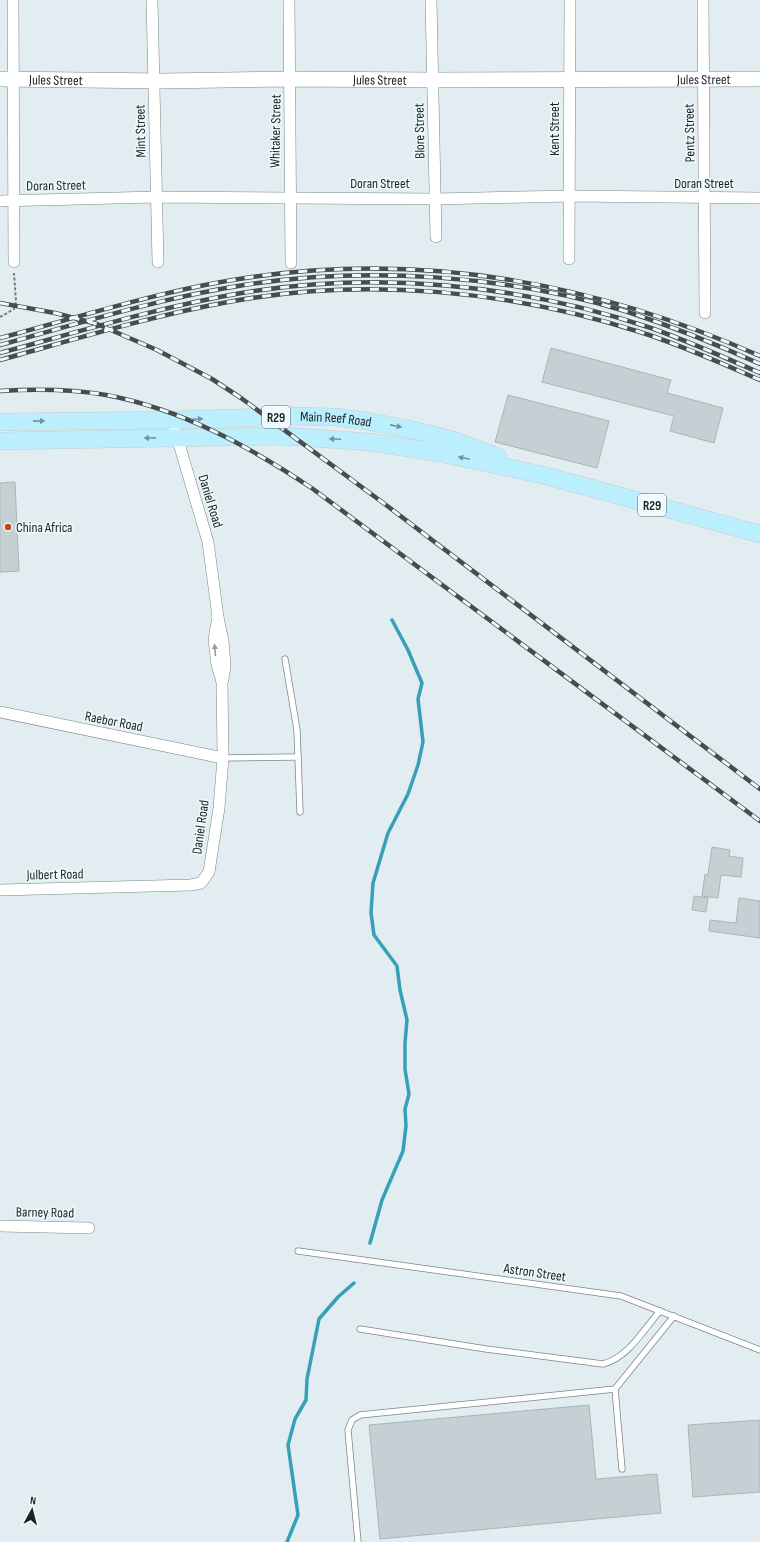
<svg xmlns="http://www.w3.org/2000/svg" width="760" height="1542" font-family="'Sofia Sans Condensed',sans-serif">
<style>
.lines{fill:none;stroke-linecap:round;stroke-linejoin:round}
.stream{stroke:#379fb8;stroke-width:3.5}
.building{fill:#c4d0d3;stroke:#aab5b8}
.service-casing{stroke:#7b8689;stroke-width:7}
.minor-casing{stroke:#7b8689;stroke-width:12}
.secondary-casing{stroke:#7b8689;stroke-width:16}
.primary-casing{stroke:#c9caca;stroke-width:18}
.path{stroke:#767d7f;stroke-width:2;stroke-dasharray:3 2;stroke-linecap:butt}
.service{stroke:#fff;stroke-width:5.5}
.minor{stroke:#fff;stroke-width:11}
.secondary{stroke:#fff;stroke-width:15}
.primary{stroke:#bceffe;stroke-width:17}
.rail-casing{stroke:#474d4e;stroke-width:4.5}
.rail{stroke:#eefafd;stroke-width:3;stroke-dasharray:9;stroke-linecap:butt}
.oneway{fill:#74929b}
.oneway2{fill:#999b9c}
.poi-dot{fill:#ca4313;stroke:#eefafd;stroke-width:1.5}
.labels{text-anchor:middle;stroke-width:3;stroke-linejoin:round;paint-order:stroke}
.shield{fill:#eefafd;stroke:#5c6264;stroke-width:1}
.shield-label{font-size:13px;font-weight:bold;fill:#1d2122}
.street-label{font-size:14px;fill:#1d2122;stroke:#eefafd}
.poi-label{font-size:14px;fill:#1d2122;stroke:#eefafd;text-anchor:start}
</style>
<rect width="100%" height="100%" fill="#e1edf0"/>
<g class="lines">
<!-- stream -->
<g class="stream">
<polyline points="370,1243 382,1200 403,1151 406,1126 405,1109 409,1094 405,1069 405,1043 407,1020 400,990 397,966 374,935 371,913 373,883 388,833 408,794 418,765 423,742 418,699 422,683 408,650 392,620"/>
<polyline points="287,1542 298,1515 288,1445 295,1419 306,1400 307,1379 319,1319 338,1297 354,1283"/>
</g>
</g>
<!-- building -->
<g class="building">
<polygon points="551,348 671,380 667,393 723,408 714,443 670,431 674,416 542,382"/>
<polygon points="508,395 609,421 597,468 495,442"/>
<polygon points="15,482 19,571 0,572 0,483"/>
<polygon points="712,847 730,850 729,856 743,858 741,877 721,875 718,898 702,896 705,874 708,875"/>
<polygon points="694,896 708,898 706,912 692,910"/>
<polygon points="739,898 760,901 760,938 709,931 710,920 736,923"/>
<polygon points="589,1405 596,1479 657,1474 661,1513 380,1539 369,1425"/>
<polygon points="760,1420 760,1492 693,1497 688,1425"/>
</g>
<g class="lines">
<defs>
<g id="service">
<polyline points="285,659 297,730 300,812"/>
<polyline points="223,758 298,757"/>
<polyline points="298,1251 621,1296 760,1350"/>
<path d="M360 1329 486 1349 603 1364C628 1358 644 1329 660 1311"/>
<polyline points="615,1389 622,1469"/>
<polyline points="358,1542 348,1430 352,1420 360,1415 615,1389 674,1316"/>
</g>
<g id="minor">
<polyline points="13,0 14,262"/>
<polyline points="152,0 158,262"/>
<polyline points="289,0 291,263"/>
<polyline points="431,0 436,237"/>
<polyline points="703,0 705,313"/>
<polyline points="0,201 156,197 436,199 569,196 760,198"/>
<polyline points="569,259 570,0"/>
<polyline points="172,420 208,542 218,617 223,641 225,666 223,679"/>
<polyline points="0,712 223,758"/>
<polyline points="0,890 191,885 201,883 209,872 219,808 223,758 222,682 217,665 214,639 218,617"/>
<polyline points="0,1226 89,1228"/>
</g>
<g id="secondary">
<path id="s1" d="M0 79 163 81 291 79 433 80 760 79"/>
</g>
<g id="primary">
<path id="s2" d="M0 422 172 420 295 416 335 417 366 421 409 429 453 440 498 457"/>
<polyline points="0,441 284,436 370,442 440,453 543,475 760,534"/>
</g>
</defs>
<!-- service casing -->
<use href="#service" class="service-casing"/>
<!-- minor casing -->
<use href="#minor" class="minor-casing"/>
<!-- secondary casing -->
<use href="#secondary" class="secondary-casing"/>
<!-- primary casing -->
<use href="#primary" class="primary-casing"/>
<!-- path -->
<polyline class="path" points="0,317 14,309 16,302 14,273"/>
<!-- service -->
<use href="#service" class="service"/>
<!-- minor -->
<use href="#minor" class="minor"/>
<!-- secondary -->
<use href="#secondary" class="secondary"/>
<!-- primary -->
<use href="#primary" class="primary"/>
<defs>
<g id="rail">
<polyline points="0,303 55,313 97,324 157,350 212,379 241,398 386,505 760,789"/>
<path d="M0 338C83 316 166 289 252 277 430 252 597 284 760 356"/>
<path d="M0 345C80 323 161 298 244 285 366 266 506 275 625 311 671 326 716 344 760 364"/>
<path d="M0 353C78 332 156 308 236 294 374 270 519 284 651 328 688 341 724 357 760 373"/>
<path d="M0 360C76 339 151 316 228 302 364 277 509 290 640 332 681 345 721 363 760 380"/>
<path d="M0 391C35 389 71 389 106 395 182 409 250 447 313 489L760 821"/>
</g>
</defs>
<!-- rail casing -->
<use href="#rail" class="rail-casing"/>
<!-- rail -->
<use href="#rail" class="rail"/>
</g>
<!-- one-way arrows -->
<defs><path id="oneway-solid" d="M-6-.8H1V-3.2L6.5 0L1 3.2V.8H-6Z"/></defs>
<g class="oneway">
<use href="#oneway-solid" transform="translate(197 419) rotate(-2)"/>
<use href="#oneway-solid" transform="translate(39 421) rotate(-1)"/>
<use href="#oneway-solid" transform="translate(396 426) rotate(11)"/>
<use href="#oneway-solid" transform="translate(150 438) rotate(179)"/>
<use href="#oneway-solid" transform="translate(335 439) rotate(-177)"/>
<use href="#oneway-solid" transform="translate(464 458) rotate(-168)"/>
</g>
<use class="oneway2" href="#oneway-solid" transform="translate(215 650) rotate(-94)"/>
<!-- markers -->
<circle class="poi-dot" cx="8" cy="527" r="4"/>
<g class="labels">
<!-- shield labels -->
<g class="shield">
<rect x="262" y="406" width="28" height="22" rx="3"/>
<rect x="638" y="494" width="28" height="22" rx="3"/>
</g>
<g class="shield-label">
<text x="276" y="422">R29</text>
<text x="652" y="510">R29</text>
</g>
<!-- street labels -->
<g class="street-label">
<text dy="5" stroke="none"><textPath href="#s1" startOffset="704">Jules Street</textPath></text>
<text dy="5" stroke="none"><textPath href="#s1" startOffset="56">Jules Street</textPath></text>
<text dy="5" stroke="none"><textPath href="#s1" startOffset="380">Jules Street</textPath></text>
<text transform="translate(554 129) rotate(-90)" y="5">Kent Street</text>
<text transform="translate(140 131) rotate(-91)" y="5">Mint Street</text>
<text transform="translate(275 131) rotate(-89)" y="5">Whitaker Street</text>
<text transform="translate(419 131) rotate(-91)" y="5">Blore Street</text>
<text transform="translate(689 133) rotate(-91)" y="5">Pentz Street</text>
<text x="380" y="188">Doran Street</text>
<text x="704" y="188">Doran Street</text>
<text transform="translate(56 185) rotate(-1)" y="5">Doran Street</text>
<text dy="5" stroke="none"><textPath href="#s2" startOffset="336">Main Reef Road</textPath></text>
<text transform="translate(211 501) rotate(73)" y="5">Daniel Road</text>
<text transform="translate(114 721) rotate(11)" y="5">Raebor Road</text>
<text transform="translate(200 827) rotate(-82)" y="5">Daniel Road</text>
<text transform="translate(55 874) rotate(-1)" y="5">Julbert Road</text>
<text transform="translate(45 1212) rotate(1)" y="5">Barney Road</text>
<text transform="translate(535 1272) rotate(8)" y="5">Astron Street</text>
</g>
<!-- poi labels -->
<g class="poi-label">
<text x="16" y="532">China Africa</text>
</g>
</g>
<!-- north arrow -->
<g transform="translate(32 1510) rotate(7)" stroke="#eefafd" stroke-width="3" paint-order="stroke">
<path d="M0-3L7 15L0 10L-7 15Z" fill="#1d2122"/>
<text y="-6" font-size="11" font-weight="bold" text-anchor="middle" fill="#1d2122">N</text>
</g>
</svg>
